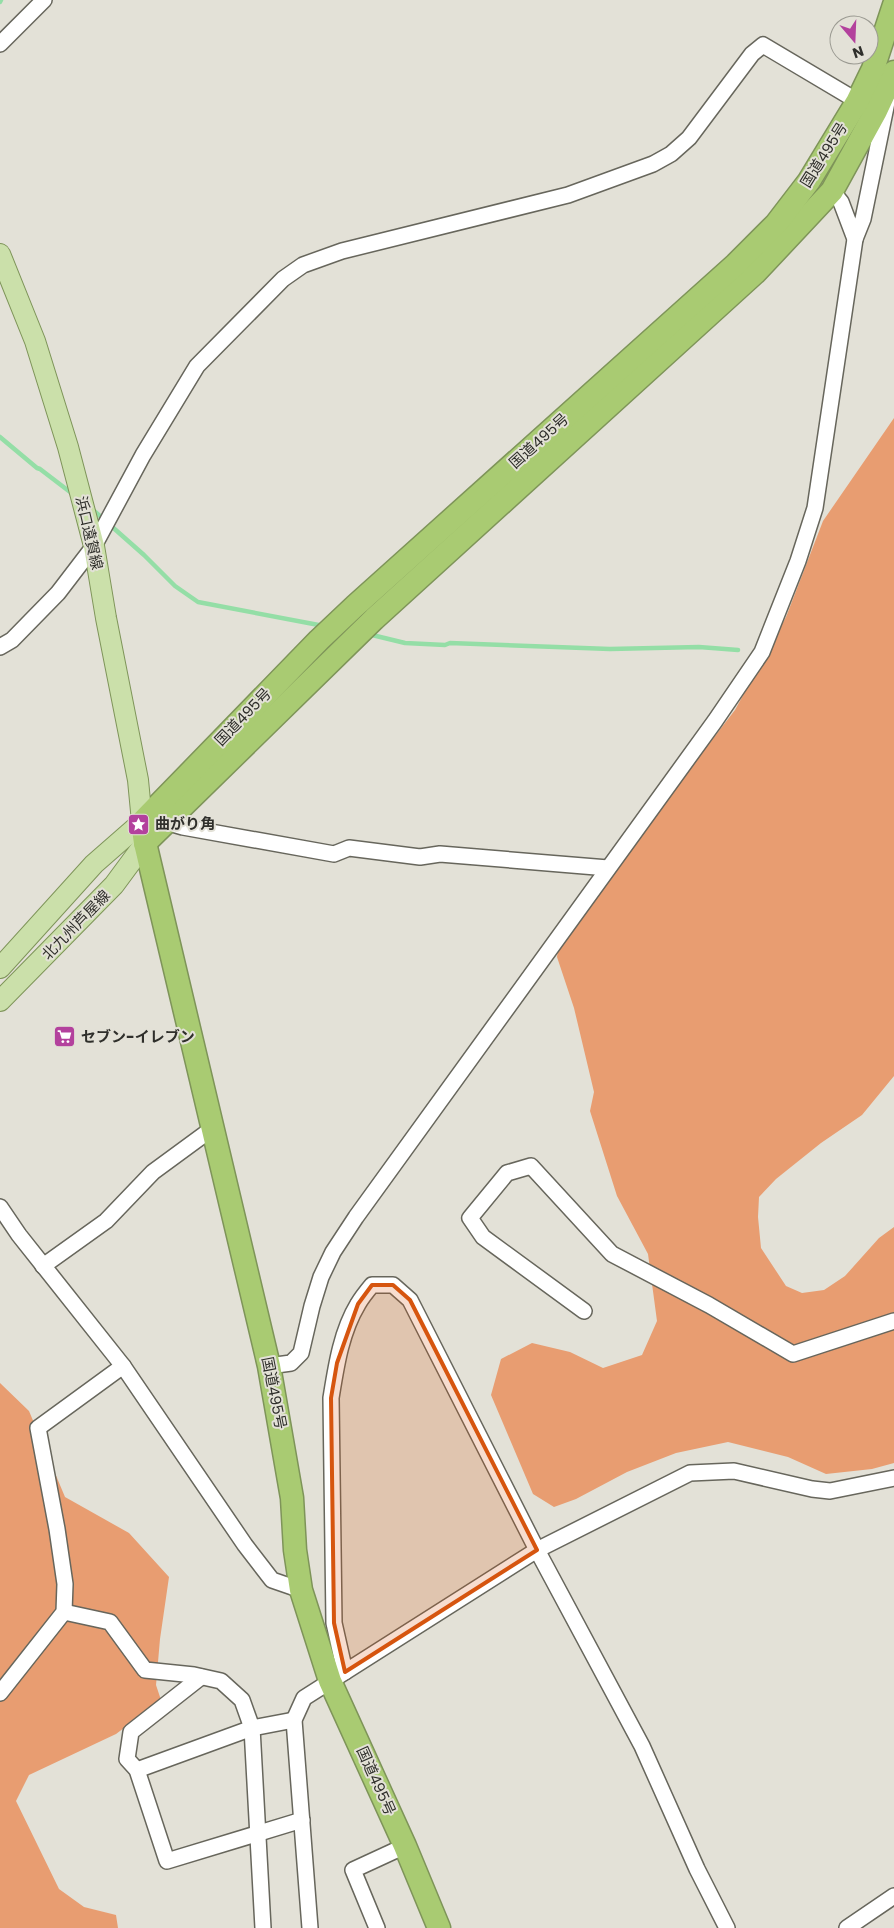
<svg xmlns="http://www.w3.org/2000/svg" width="894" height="1928" font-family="Poppins,'Noto Sans JP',sans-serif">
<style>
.forest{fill:#e89d71}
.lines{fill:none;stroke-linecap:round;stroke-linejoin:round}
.stream{stroke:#94dea6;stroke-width:4.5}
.minor-casing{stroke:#67665c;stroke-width:18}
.major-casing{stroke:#7e9459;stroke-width:22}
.highway-casing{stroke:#7e9459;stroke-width:25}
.minor{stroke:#fff;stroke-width:15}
.major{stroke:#cbe0aa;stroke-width:20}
.highway{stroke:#a9cb72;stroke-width:22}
.marked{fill:#d6550f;fill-opacity:0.2;stroke:#d6550f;stroke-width:4;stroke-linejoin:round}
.labels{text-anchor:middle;stroke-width:4;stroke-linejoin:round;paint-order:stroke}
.street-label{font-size:15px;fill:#2f2f2b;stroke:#e3e1d7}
.poi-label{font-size:15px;font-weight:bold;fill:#2f2f2b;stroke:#e3e1d7;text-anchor:start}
</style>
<rect width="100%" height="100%" fill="#e3e1d7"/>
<!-- forest -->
<g class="forest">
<polygon points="894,418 894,1076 862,1115 821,1143 776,1179 759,1197 758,1217 761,1248 786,1286 802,1293 824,1290 845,1276 879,1238 894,1227 894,1463 872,1469 826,1474 788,1457 728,1442 676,1453 627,1472 576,1499 554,1507 533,1494 491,1395 501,1359 532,1343 570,1352 603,1368 642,1355 657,1321 648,1254 617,1196 590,1111 594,1092 574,1008 557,957 560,937 735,710 786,617 823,521"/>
<polygon points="0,1383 29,1411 65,1497 129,1533 169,1577 160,1639 156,1685 161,1700 116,1734 29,1775 16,1801 59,1889 84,1907 116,1915 118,1928 0,1928"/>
</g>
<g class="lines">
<!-- stream -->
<g class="stream">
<polyline points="0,2 1,0"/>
<polyline points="0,437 37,468 40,469 74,495"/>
<polyline points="92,509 144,555 175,586 198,602 324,626"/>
<polyline points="368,634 405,643 445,645 450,643 610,649 699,647 738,650"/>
</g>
<defs>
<g id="minor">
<polyline points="0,44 44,0"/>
<polyline points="855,239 863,219 887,102"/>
<polyline points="0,647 12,640 58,593 94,546 143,455 197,366 283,279 303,265 342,251 568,195 653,164 671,154 689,138 752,54 763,45 864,105"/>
<polyline points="166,822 183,827 334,854 349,848 420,857 440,854 608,868"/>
<polyline points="0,1207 19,1235 123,1366 245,1545 272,1580 301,1590"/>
<polyline points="43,1266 106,1221 153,1172 213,1128"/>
<polyline points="584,1311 483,1237 470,1218 507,1173 531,1166 612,1254 709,1305 793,1354 894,1321"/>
<polyline points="269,1366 291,1363 301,1353 312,1306 321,1277 333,1252 356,1217 715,721 762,652 798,561 815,508 855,239 841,202 832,191"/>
<polyline points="64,1612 110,1622 145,1670 194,1675 221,1681 242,1700 252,1728 263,1928"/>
<path d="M345 1672 334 1623 331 1398C336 1367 341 1332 358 1304 362 1297 367 1291 372 1285H393L410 1300 537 1550 642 1746 697 1869 727 1928"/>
<polyline points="201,1677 131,1732 127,1759 137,1770 167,1861 302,1820"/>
<polyline points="0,1693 64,1612 65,1584 57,1529 38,1428 123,1366"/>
<polyline points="137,1770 252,1728 294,1720"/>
<polyline points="310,1928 294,1720 304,1698 537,1550 690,1473 734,1471 812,1489 830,1491 894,1478"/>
<polyline points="377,1928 353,1870 405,1846"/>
<polyline points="847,1928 894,1896"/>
</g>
<g id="major">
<polyline points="0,254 35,341 68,447 94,546 106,618 138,780 142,822 94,864 0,968"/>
<polyline points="0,1001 114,885 145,843"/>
</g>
<g id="highway">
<polyline points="145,843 374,619 756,272 832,191 876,111 894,72"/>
<polyline points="439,1928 405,1846 330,1681 301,1590 295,1550 292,1498 269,1366 145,843 142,822 319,640 355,606 735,265 776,224 809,181 857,102 873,69 894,5"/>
</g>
</defs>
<!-- minor casing -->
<use href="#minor" class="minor-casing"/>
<!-- major casing -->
<use href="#major" class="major-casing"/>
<!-- highway casing -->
<use href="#highway" class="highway-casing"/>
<!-- minor -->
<use href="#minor" class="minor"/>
<!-- major -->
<use href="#major" class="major"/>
<!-- highway -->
<use href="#highway" class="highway"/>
</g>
<!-- marked area -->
<path class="marked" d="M372 1285H393L410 1300 537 1550 345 1672 334 1623 331 1398 337 1363 358 1304Z"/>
<!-- icons -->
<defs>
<symbol id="sight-square" viewBox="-11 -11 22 22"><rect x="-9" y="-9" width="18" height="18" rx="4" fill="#b3419d" stroke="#e3e1d7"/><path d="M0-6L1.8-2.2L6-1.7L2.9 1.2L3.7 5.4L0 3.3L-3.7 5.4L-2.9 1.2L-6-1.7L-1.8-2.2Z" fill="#fff"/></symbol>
<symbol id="supermarket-square" viewBox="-11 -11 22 22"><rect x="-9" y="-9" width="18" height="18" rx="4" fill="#b3419d" stroke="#e3e1d7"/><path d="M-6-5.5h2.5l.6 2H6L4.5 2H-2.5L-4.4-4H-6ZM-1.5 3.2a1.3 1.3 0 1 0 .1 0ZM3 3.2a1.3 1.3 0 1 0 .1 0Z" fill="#fff"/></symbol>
</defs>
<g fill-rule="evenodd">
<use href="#sight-square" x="126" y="812" width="25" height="25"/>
<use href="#supermarket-square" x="52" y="1024" width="25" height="25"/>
</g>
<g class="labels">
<!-- street labels -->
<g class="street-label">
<text transform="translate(824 155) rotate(-58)" y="5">国道495号</text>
<text transform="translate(539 441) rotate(-42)" y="5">国道495号</text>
<text transform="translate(89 533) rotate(77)" y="5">浜口遠賀線</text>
<text transform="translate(243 717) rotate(-46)" y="5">国道495号</text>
<text transform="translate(76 925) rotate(-46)" y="5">北九州芦屋線</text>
<text transform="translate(274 1393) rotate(79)" y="5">国道495号</text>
<text transform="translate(376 1781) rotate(66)" y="5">国道495号</text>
</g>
<!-- poi labels -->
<g class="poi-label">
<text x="155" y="829">曲がり角</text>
<text x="81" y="1042">セブン-イレブン</text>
</g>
</g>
<!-- north arrow -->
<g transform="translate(854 40) rotate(161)"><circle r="24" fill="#e3e1d7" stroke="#9b9a92"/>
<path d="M0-4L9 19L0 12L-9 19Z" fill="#b3419d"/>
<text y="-8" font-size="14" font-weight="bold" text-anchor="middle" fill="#2f2f2b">N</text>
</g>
</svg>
